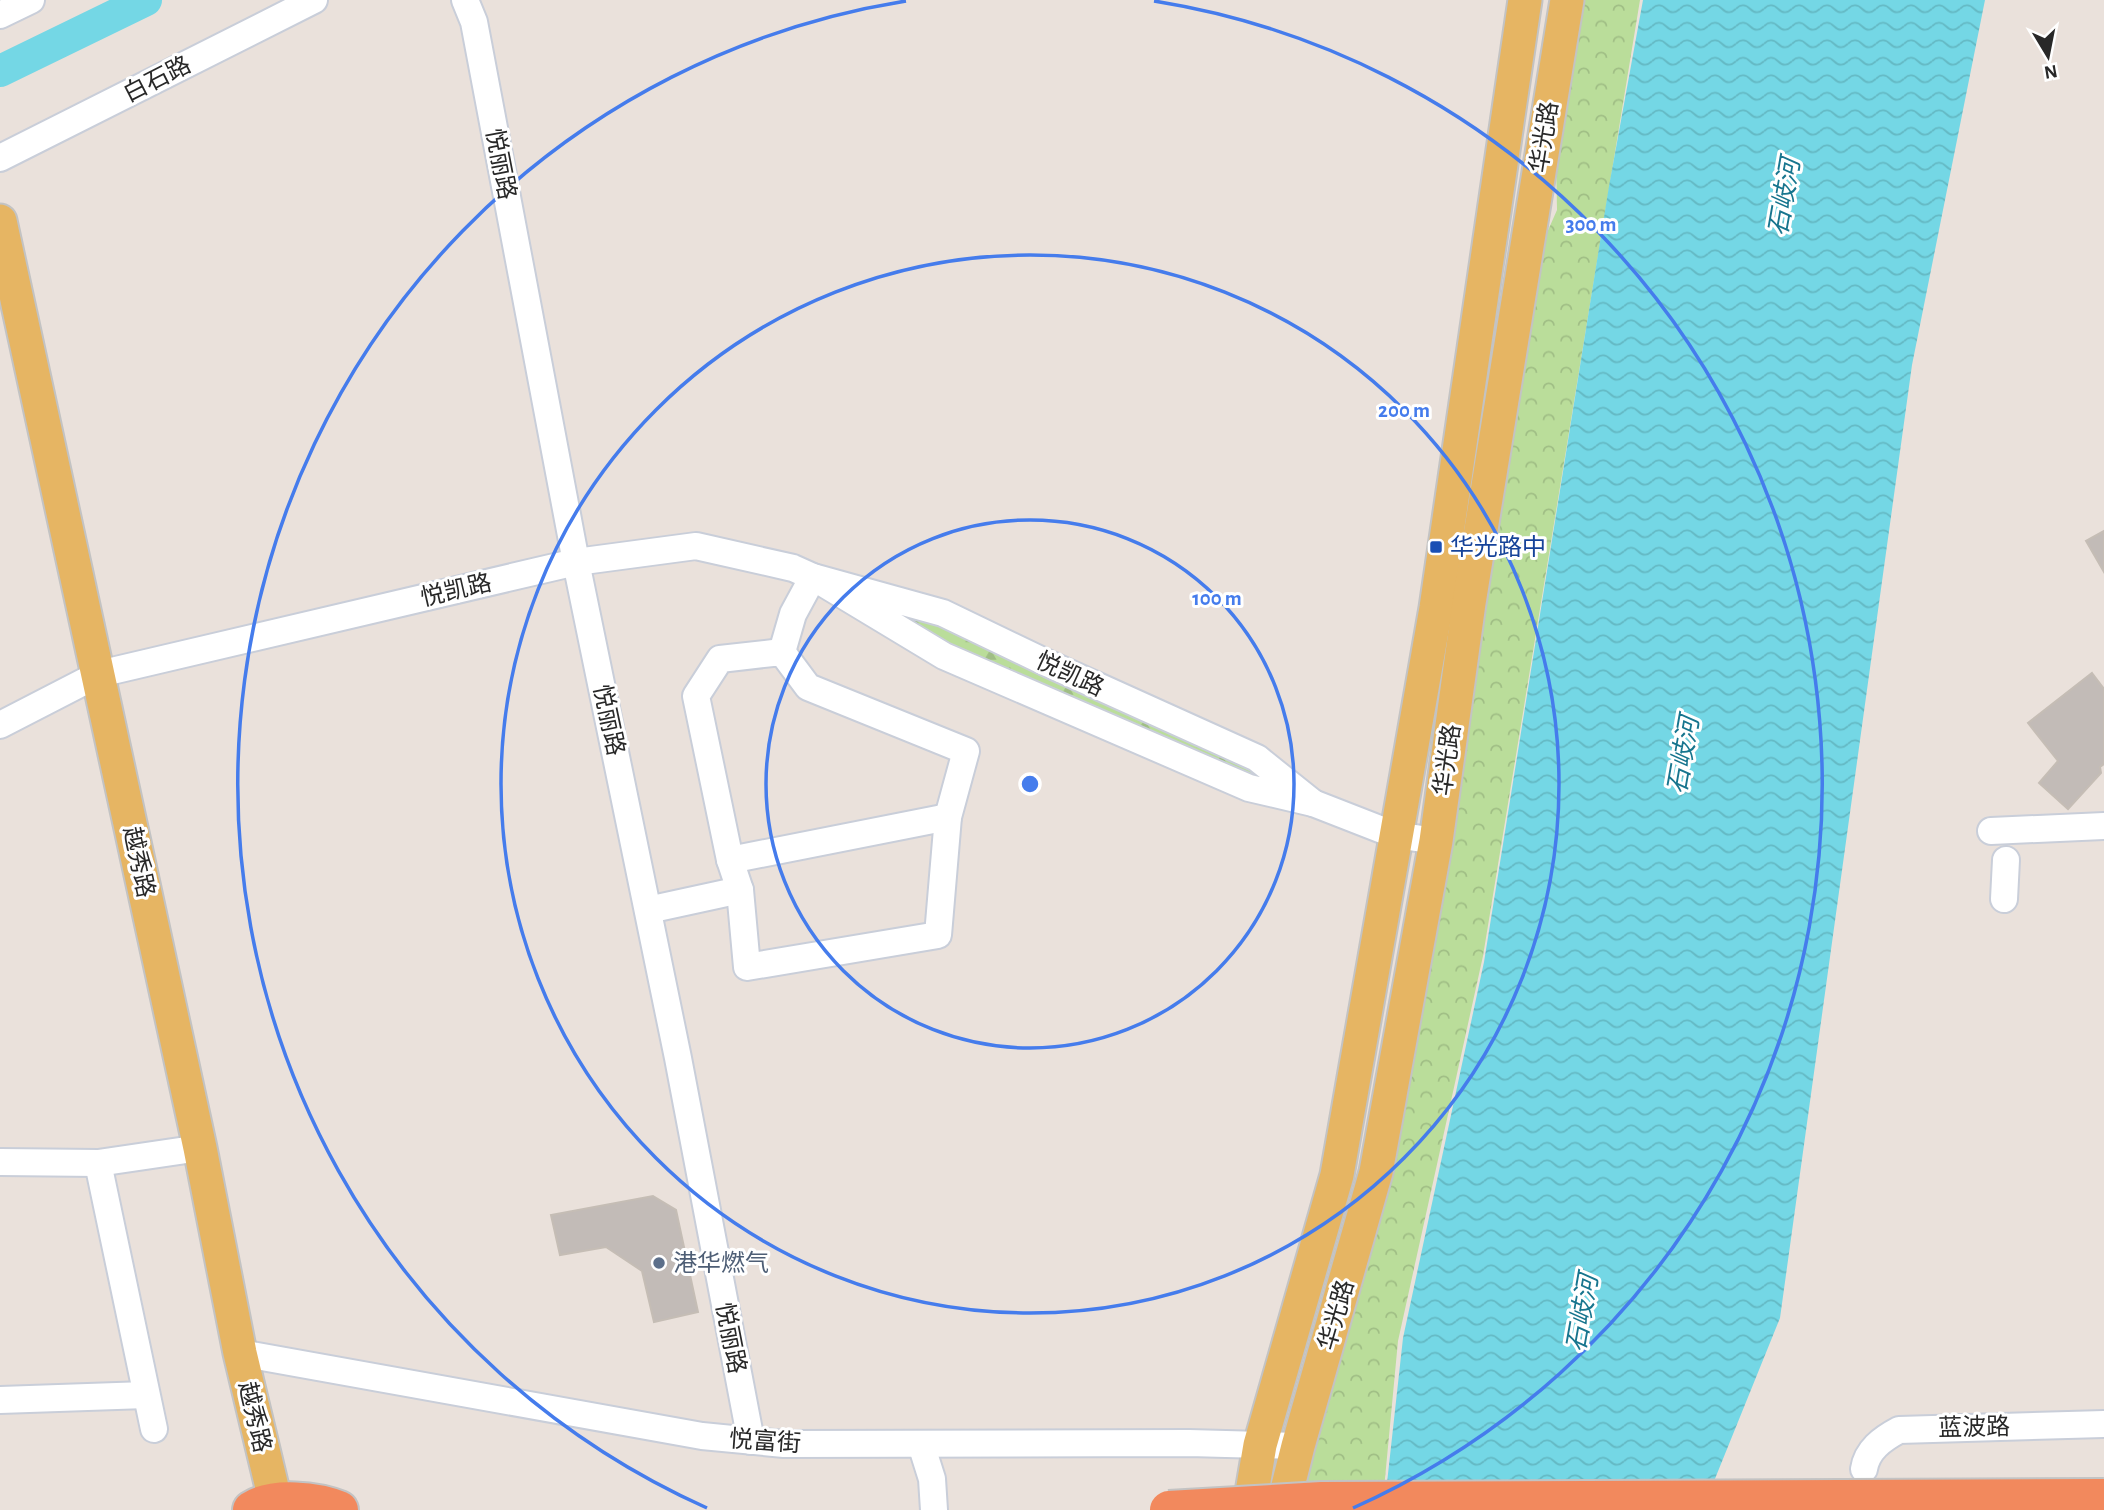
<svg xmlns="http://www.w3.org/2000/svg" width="2104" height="1510" font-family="'Alegreya Sans','Noto Sans SC',sans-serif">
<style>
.forest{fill:url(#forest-firs)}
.park{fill:url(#park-crowns)}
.water{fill:url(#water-waves)}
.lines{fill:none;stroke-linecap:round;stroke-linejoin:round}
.river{stroke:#74d7e5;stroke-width:32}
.building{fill:#c2bbb7;stroke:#c5bdb5;stroke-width:2}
.minor-casing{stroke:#c9ced9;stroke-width:30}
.major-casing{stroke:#c3c3c3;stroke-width:37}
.highway-casing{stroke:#c3c3c3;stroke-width:42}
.minor{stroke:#fff;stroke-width:26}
.major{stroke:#e6b563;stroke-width:33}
.highway{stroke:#f2895d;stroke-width:38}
.highway-bridge-casing{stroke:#c3c3c3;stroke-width:42;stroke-linecap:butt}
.highway-bridge{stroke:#f2895d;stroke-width:38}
.ring{fill:none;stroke:#457cec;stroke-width:3.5}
.transit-dot{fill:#1a4fb4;stroke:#fff;stroke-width:2.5}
.service-dot{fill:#5c6f8a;stroke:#fff;stroke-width:2.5}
.labels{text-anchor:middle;stroke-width:6;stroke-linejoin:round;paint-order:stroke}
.street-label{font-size:24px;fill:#282828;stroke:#fff}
.transit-label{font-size:24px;fill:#164399;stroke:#fff;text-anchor:start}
.service-label{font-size:24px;fill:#4e5e75;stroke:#fff;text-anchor:start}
.water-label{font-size:26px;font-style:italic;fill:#17758e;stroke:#fff}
.centre{fill:#457cec;stroke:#fff;stroke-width:3.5}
.ring-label{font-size:21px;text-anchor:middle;font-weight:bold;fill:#457cec;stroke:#fff;stroke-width:6;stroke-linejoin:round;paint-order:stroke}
</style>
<defs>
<pattern id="forest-firs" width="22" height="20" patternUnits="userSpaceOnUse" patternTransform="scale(1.75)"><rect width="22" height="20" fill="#badd9a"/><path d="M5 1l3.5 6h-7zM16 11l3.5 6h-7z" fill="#a0be85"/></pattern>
<pattern id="park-crowns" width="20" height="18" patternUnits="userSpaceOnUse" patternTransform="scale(1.75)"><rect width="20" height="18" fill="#badd9a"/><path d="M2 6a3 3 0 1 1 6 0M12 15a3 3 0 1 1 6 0" fill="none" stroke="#a0be85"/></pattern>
<pattern id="water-waves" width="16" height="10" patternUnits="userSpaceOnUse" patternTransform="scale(1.75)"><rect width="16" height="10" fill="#74d7e5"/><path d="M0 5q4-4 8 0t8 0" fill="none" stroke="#64b9c4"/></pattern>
</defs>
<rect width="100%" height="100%" fill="#eae1db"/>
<!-- forest -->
<polygon class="forest" points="885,608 947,623 1259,766 1281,791 938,644"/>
<!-- park -->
<polygon class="park" points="1579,0 1640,0 1483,956 1398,1341 1382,1510 1290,1510 1370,1215 1542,244 1557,210 1556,156"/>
<!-- water -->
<polygon class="water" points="1643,0 1985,0 1912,365 1780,1318 1708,1496 1384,1510 1403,1338 1484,962 1609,186"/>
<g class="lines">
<!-- river -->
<polyline class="river" points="0,71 146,0"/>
</g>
<!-- building -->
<g class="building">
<polygon points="2104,531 2104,572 2086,541"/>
<polygon points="2092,673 2104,689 2104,764 2100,767 2101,773 2068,809 2039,783 2058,761 2028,723"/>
<polygon points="653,1196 676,1210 698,1312 654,1322 642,1271 606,1247 560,1255 551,1215"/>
</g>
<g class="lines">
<defs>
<g id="minor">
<polyline points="465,0 474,22 576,562 678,1058 751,1441"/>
<polyline points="0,15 31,0"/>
<polyline points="0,158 314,0"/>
<polygon points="782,652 808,687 966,751 948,817 938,935 747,967 740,890 730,860 696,696 720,659"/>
<polyline points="782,652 793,614 813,577"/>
<polyline points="0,725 99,674 576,562 696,546 793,568 813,577 944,656 1249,788 1313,803 1257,758 1049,664 943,613 813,577"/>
<polyline points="1313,803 1395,835 1436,841"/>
<polyline points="1991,831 2104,826"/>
<polyline points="730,860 948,817"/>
<polyline points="2004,899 2006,860"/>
<polyline points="648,910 740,890"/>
<polyline points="0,1162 98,1163 200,1148"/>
<polyline points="98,1163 154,1429"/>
<polyline points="240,1353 702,1436 784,1444 1189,1443 1298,1446"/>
<polyline points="0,1400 146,1395"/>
<polyline points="921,1444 932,1479 934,1510"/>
<path d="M1864 1469C1867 1450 1882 1439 1899 1430L2104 1424"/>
</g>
<g id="major">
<polyline points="0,221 200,1148 240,1353 276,1504"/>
<polyline points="1249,1510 1260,1445 1337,1175 1436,608 1525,0"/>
<polyline points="1282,1510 1298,1446 1376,1172 1436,841 1469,603 1567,0"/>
</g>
<path id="highway" d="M252 1510C273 1496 317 1501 339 1510"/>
</defs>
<!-- minor casing -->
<use href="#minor" class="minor-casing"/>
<!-- major casing -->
<use href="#major" class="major-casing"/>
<!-- highway casing -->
<use href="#highway" class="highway-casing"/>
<!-- minor -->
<use href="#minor" class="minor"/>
<!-- major -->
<use href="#major" class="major"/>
<!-- highway -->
<use href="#highway" class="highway"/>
<defs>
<polyline id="highway-bridge" points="1169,1510 1322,1501 2104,1498"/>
</defs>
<!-- highway-bridge casing -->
<use href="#highway-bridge" class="highway-bridge-casing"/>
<!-- highway-bridge -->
<use href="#highway-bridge" class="highway-bridge"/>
</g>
<!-- distance rings -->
<g class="ring">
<circle cx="1030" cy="784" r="264"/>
<circle cx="1030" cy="784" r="529"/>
<path d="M707 1508A793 793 0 0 1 906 1M1154 1A793 793 0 0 1 1353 1508"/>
</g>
<!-- markers -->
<rect class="transit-dot" x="1429" y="540" width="14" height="14" rx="3.5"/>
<circle class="service-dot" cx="659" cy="1263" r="7"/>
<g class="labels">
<!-- street labels -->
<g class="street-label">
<text transform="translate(157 79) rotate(-27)" y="8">白石路</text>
<text transform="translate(1544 137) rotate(-81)" y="8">华光路</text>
<text transform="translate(501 164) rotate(79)" y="8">悦丽路</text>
<text transform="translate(456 590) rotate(-13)" y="8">悦凯路</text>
<text transform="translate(1070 674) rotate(25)" y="8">悦凯路</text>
<text transform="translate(609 720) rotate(78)" y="8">悦丽路</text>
<text transform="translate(1447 760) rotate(-82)" y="8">华光路</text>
<text transform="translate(139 862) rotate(78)" y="8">越秀路</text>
<text transform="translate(1336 1315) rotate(-74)" y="8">华光路</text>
<text transform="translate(731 1338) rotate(79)" y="8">悦丽路</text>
<text transform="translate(255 1417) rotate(77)" y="8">越秀路</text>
<text transform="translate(1974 1427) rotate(-1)" y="8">蓝波路</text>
<text transform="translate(765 1441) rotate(4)" y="8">悦富街</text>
</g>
<!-- transit labels -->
<g class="transit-label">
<text x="1450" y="555">华光路中</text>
</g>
<!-- service labels -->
<g class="service-label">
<text x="673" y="1271">港华燃气</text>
</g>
<!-- water labels -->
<g class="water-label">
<text transform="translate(1784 197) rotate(-80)" y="9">石岐河</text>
<text transform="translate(1683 755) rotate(-80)" y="9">石岐河</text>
<text transform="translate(1582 1313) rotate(-80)" y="9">石岐河</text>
</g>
</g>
<circle cx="1030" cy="784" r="10" class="centre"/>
<g class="ring-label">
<text x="1591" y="231">300 m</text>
<text x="1404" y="417">200 m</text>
<text x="1217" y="605">100 m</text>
</g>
<!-- north arrow -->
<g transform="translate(2048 56) rotate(170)" stroke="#ffffff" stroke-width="5" paint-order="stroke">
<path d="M0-5L12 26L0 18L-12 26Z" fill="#282828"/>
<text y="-10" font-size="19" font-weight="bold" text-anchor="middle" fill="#282828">N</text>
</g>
</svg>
